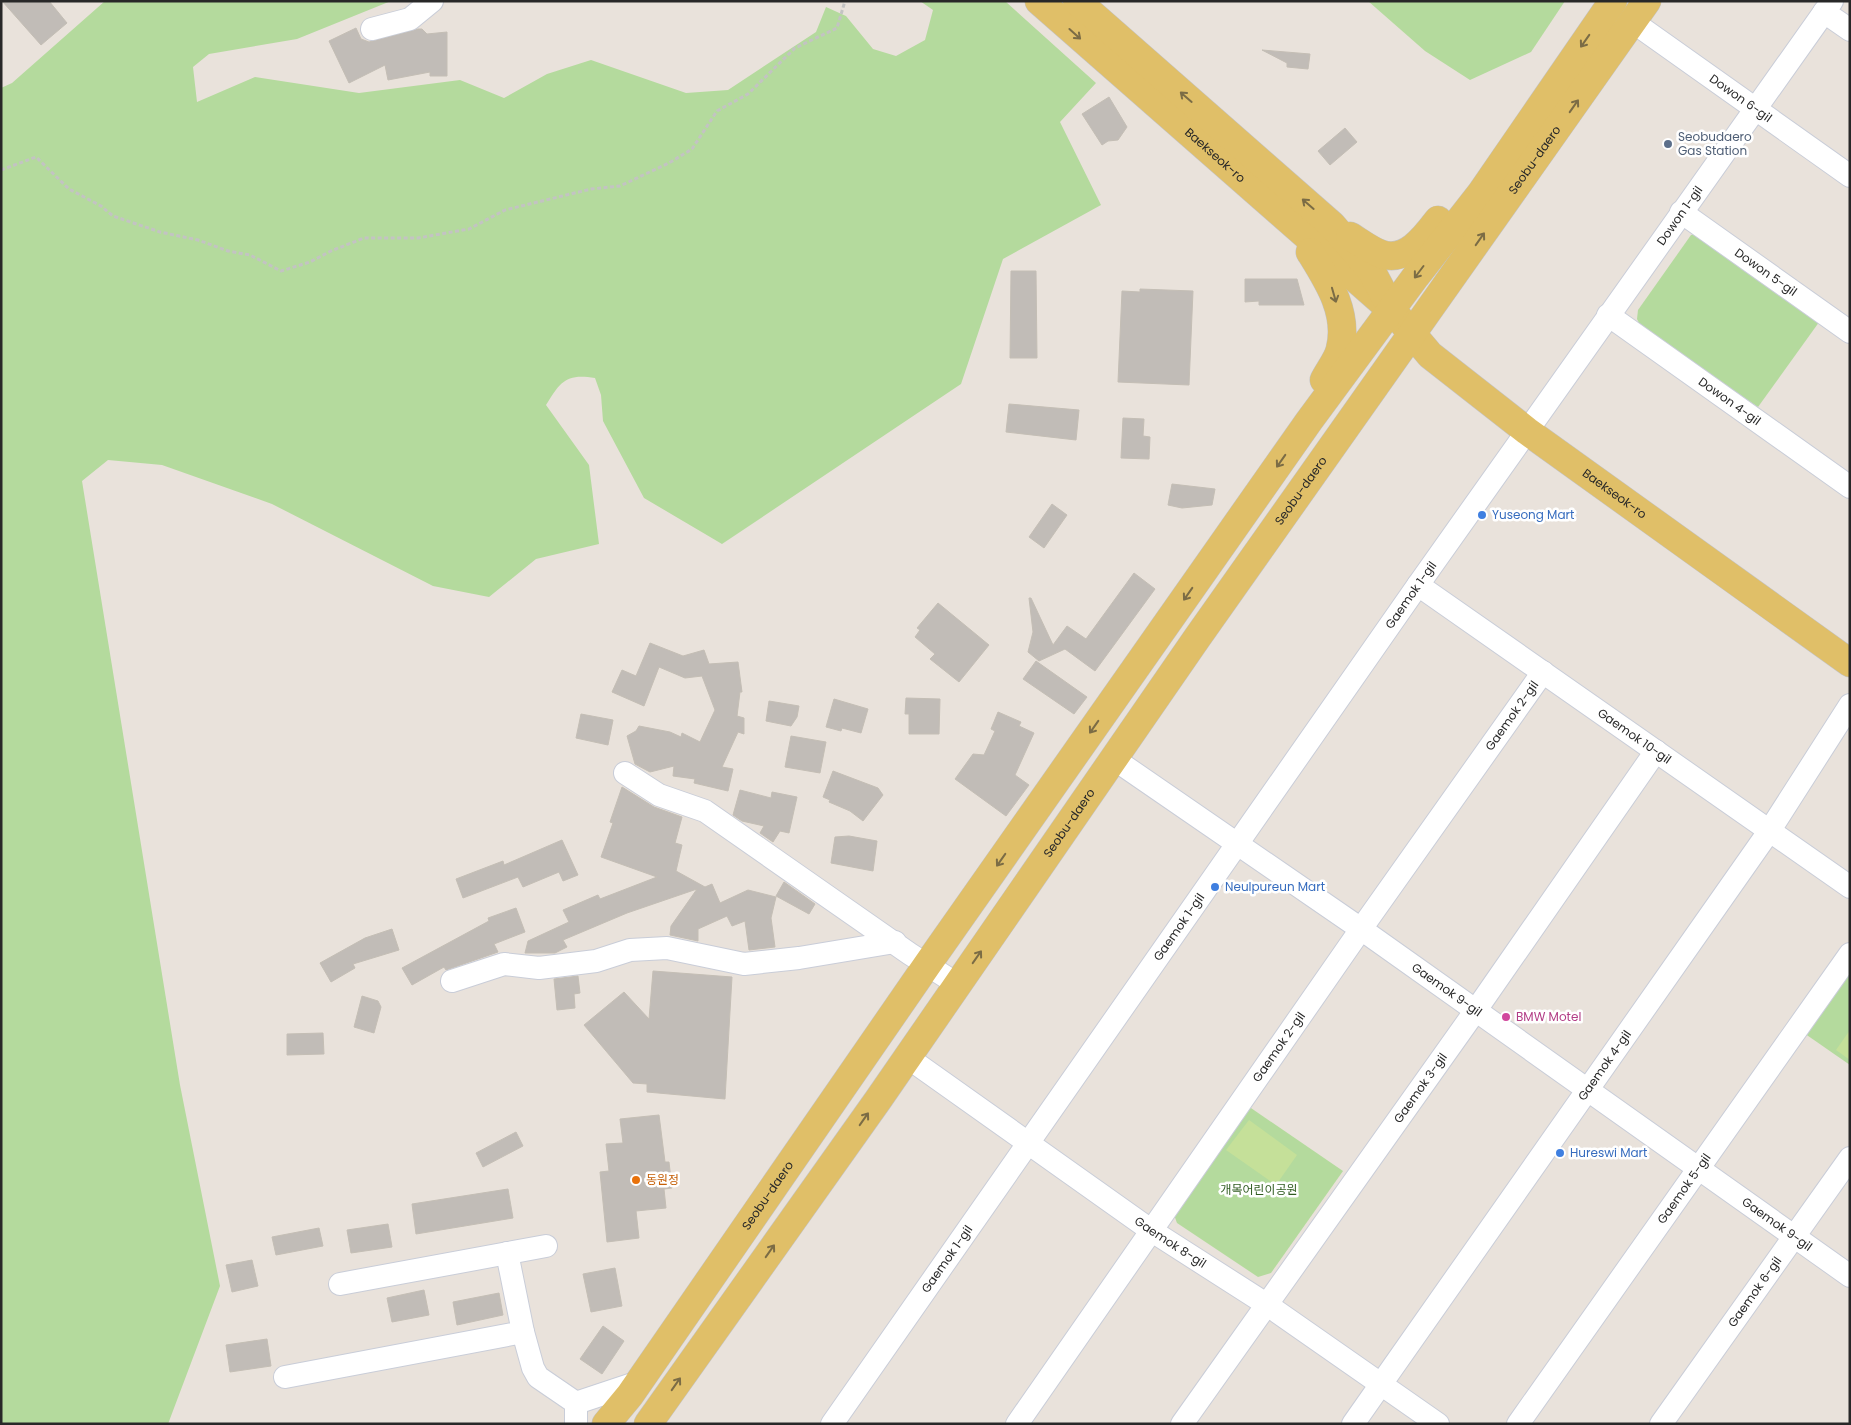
<svg xmlns="http://www.w3.org/2000/svg" width="1851" height="1425" font-family="Poppins,'Noto Sans KR',sans-serif">
<style>
.green{fill:#b4da9d}
.pitch{fill:#c5e099}
.building{fill:#c1bcb7;stroke:#c4beb5}
.lines{fill:none;stroke-linecap:round;stroke-linejoin:round}
.minor-casing{stroke:#c9cdd8;stroke-width:24}
.major-casing{stroke:#c3c3c3;stroke-width:29}
.path{stroke:#c3c3c3;stroke-width:3;stroke-dasharray:4 2.5;stroke-linecap:butt}
.minor{stroke:#fff;stroke-width:22}
.major{stroke:#e0bf68;stroke-width:28}
.oneway{stroke:#7b6c45}
.service-dot{fill:#5c6f8a;stroke:#fff;stroke-width:2}
.shop-dot{fill:#3f7fe0;stroke:#fff;stroke-width:2}
.hotel-dot{fill:#d1479c;stroke:#fff;stroke-width:2}
.food-dot{fill:#e8710a;stroke:#fff;stroke-width:2}
.labels{text-anchor:middle;stroke-width:5;stroke-linejoin:round;paint-order:stroke}
.street-label{font-size:12px;fill:#282828;stroke:#fff}
.service-label{font-size:12px;fill:#4e5e75;stroke:#fff;text-anchor:start}
.shop-label{font-size:12px;fill:#366cbe;stroke:#fff;text-anchor:start}
.hotel-label{font-size:12px;fill:#b23c85;stroke:#fff;text-anchor:start}
.food-label{font-size:12px;fill:#c56008;stroke:#fff;text-anchor:start}
.park-label{font-size:12px;fill:#305c21;stroke:#fff}
</style>
<rect width="100%" height="100%" fill="#e9e2db"/>
<!-- green -->
<g class="green">
<path d="M105 1H391L297 39 209 54 193 67 197 102 255 77 359 93 460 80 504 98 547 74 591 60 686 93 728 90 816 32 826 7 846 16 873 49 896 56 925 40 933 10 920 1H1005L1096 83 1060 122 1101 205 1003 259 961 384 722 544 644 498 603 421 601 395 595 378C566 373 560 382 546 405L589 465 599 544 536 559 489 597 433 586 272 504 162 465 108 460 82 481 180 1085 220 1286 168 1424H1V88L12 83Z"/>
<polygon points="1368,1 1565,1 1531,52 1470,80 1425,51"/>
<polygon points="1697,234 1822,318 1758,407 1642,329 1637,319 1638,310 1691,235"/>
<polygon points="1850,963 1850,1065 1801,1031"/>
<polygon points="1248,1106 1343,1171 1271,1273 1258,1277 1177,1223 1173,1212"/>
</g>
<!-- pitch -->
<g class="pitch">
<polygon points="1850,1030 1850,1060 1836,1050"/>
<polygon points="1249,1120 1297,1155 1276,1185 1226,1150"/>
</g>
<!-- building -->
<g class="building">
<polygon points="2,1 49,1 67,23 41,45"/>
<polygon points="356,28 361,39 369,42 418,29 422,29 427,34 447,32 447,76 430,76 430,72 388,80 385,65 349,83 329,41"/>
<polygon points="1262,50 1310,54 1308,69 1287,67 1287,63"/>
<polygon points="1109,97 1127,127 1118,140 1108,141 1102,145 1082,114"/>
<polygon points="1345,128 1357,142 1330,165 1318,151"/>
<polygon points="1011,271 1036,271 1037,358 1010,358"/>
<polygon points="1245,279 1297,279 1304,305 1259,305 1259,301 1245,302"/>
<polygon points="1140,289 1193,291 1189,385 1118,382 1122,291 1140,292"/>
<polygon points="1009,404 1079,410 1076,440 1006,432"/>
<polygon points="1123,418 1144,419 1143,436 1150,437 1149,459 1121,458"/>
<polygon points="1172,484 1215,489 1212,505 1182,508 1168,505"/>
<polygon points="1052,504 1067,515 1044,548 1029,537"/>
<polygon points="1134,573 1155,589 1095,671 1065,649 1039,661 1028,652 1033,632 1029,598 1031,598 1053,645 1067,626 1086,639"/>
<polygon points="938,603 989,645 959,682 930,659 935,654 915,637 920,630 917,628"/>
<polygon points="650,643 683,656 704,650 709,664 738,662 742,692 740,692 737,716 744,718 744,734 738,732 722,767 733,769 728,791 694,783 695,779 673,776 674,766 650,772 635,764 627,736 636,731 639,726 670,732 681,737 682,733 700,742 715,710 702,676 685,678 659,667 644,706 612,692 622,670 636,676"/>
<polygon points="1036,661 1087,697 1074,714 1023,679"/>
<polygon points="906,698 940,699 939,734 909,734 909,714 905,714"/>
<polygon points="834,699 868,709 861,733 842,728 841,731 826,727"/>
<polygon points="769,701 799,706 797,717 791,726 766,721"/>
<polygon points="998,712 1021,722 1019,726 1034,733 1015,775 1029,785 1006,816 955,779 973,754 984,755 995,731 991,729"/>
<polygon points="581,714 613,720 608,745 576,738"/>
<polygon points="791,736 826,742 820,773 785,767"/>
<polygon points="833,771 878,788 883,795 863,821 850,811 829,802 830,800 823,797"/>
<polygon points="622,787 654,807 682,817 675,843 682,845 676,871 705,887 712,884 720,903 748,890 776,897 771,918 775,947 749,950 745,921 732,926 727,916 698,929 698,941 670,935 671,926 697,889 627,913 563,940 567,947 555,953 525,953 528,941 569,922 563,910 598,895 600,899 657,877 601,857 613,823 610,822"/>
<polygon points="740,790 771,798 772,792 797,797 789,833 780,831 773,842 760,833 764,826 742,821 733,815"/>
<polygon points="849,836 877,841 873,871 831,863 835,837"/>
<polygon points="562,840 578,875 563,881 559,872 523,887 518,877 463,898 456,879 503,861 504,865"/>
<polygon points="784,882 815,904 809,914 776,896"/>
<polygon points="516,908 525,932 494,944 498,952 446,970 444,967 412,985 402,968 489,921 488,918"/>
<polygon points="392,929 399,950 353,964 355,968 331,982 320,963 365,938"/>
<polygon points="653,971 732,977 725,1099 647,1092 647,1084 633,1083 584,1025 624,992 649,1019"/>
<polygon points="578,976 580,993 574,994 575,1008 557,1010 554,979"/>
<polygon points="362,996 378,1001 381,1007 374,1033 354,1027"/>
<polygon points="323,1033 324,1054 287,1055 287,1034"/>
<polygon points="659,1115 665,1162 669,1162 672,1188 664,1189 666,1208 636,1211 639,1238 607,1242 600,1172 609,1171 606,1144 623,1143 620,1119"/>
<polygon points="516,1132 523,1146 483,1167 476,1153"/>
<polygon points="508,1189 513,1218 416,1234 412,1204"/>
<polygon points="388,1224 392,1247 351,1253 347,1230"/>
<polygon points="319,1228 323,1246 276,1255 272,1237"/>
<polygon points="252,1260 258,1286 232,1292 226,1265"/>
<polygon points="615,1268 622,1306 591,1312 583,1274"/>
<polygon points="424,1290 429,1315 392,1322 387,1298"/>
<polygon points="499,1293 503,1315 457,1325 453,1302"/>
<polygon points="603,1326 624,1341 602,1374 580,1359"/>
<polygon points="267,1339 271,1366 230,1372 226,1345"/>
</g>
<g class="lines">
<defs>
<g id="minor">
<polyline points="1824,12 1850,30"/>
<path id="s1" d="M1633 22 1850 176"/>
<polyline points="372,29 410,19 432,1"/>
<path id="s2" d="M1681 212 1850 332"/>
<path id="s3" d="M1608 315 1850 487"/>
<path id="s4" d="M1418 585 1850 887"/>
<path id="s5" d="M1114 759 1361 929 1850 1276"/>
<polyline points="625,773 659,795 705,811 910,954 957,984"/>
<polyline points="452,981 504,964 539,968 596,961 630,950 667,948 744,964 799,958 895,942"/>
<path id="s6" d="M907 1057 1152 1231 1266 1304 1438 1424"/>
<polyline points="507,1253 523,1332 533,1368 538,1377 576,1403 639,1382"/>
<polyline points="340,1284 546,1246"/>
<polyline points="285,1377 523,1332"/>
<polyline points="576,1424 576,1403"/>
<path id="s7" d="M832 1424 1418 585 1832 1"/>
<path id="s8" d="M1017 1424 1361 929 1543 672"/>
<path id="s9" d="M1182 1424 1476 1010 1656 751"/>
<path id="s10" d="M1353 1424 1770 830 1850 705"/>
<path id="s11" d="M1518 1424 1850 954"/>
<path id="s12" d="M1661 1424 1850 1158"/>
</g>
<g id="major">
<path id="s13" d="M1039 1 1381 301"/>
<path id="s14" d="M1077 1 1332 225 1371 270 1392 310 1430 355 1527 431 1850 663"/>
<path d="M1350 236C1360 242 1370 250 1381 254 1406 263 1425 237 1438 220"/>
<path d="M1310 252C1328 281 1349 313 1340 349 1338 359 1329 370 1324 380"/>
<path id="s15" d="M606 1424 630 1395 927 965 1309 421 1416 276 1481 193 1613 1"/>
<path id="s16" d="M648 1424 878 1100 1197 638 1647 1"/>
</g>
</defs>
<!-- minor casing -->
<use href="#minor" class="minor-casing"/>
<!-- major casing -->
<use href="#major" class="major-casing"/>
<!-- path -->
<polyline class="path" points="1,170 36,157 69,189 101,206 113,216 160,232 198,240 228,251 250,255 281,271 310,262 331,251 364,238 418,238 469,229 505,210 591,189 620,186 669,163 692,149 717,111 748,94 795,48 837,28 845,1"/>
<!-- minor -->
<use href="#minor" class="minor"/>
<!-- major -->
<use href="#major" class="major"/>
</g>
<!-- one-way arrows -->
<defs><path id="oneway-shaft" d="M-6 0H5M1.5-3L5.5 0L1.5 3" fill="none" stroke-width="1.6" stroke-linecap="round" stroke-linejoin="round" transform="scale(1.25)"/></defs>
<g class="oneway">
<use href="#oneway-shaft" transform="translate(1075 34) rotate(42)"/>
<use href="#oneway-shaft" transform="translate(1585 41) rotate(125)"/>
<use href="#oneway-shaft" transform="translate(1186 97) rotate(-139)"/>
<use href="#oneway-shaft" transform="translate(1574 106) rotate(-55)"/>
<use href="#oneway-shaft" transform="translate(1308 204) rotate(-139)"/>
<use href="#oneway-shaft" transform="translate(1480 239) rotate(-55)"/>
<use href="#oneway-shaft" transform="translate(1419 272) rotate(127)"/>
<use href="#oneway-shaft" transform="translate(1334 295) rotate(74)"/>
<use href="#oneway-shaft" transform="translate(1281 461) rotate(125)"/>
<use href="#oneway-shaft" transform="translate(1188 594) rotate(125)"/>
<use href="#oneway-shaft" transform="translate(1094 727) rotate(125)"/>
<use href="#oneway-shaft" transform="translate(1001 860) rotate(125)"/>
<use href="#oneway-shaft" transform="translate(977 957) rotate(-55)"/>
<use href="#oneway-shaft" transform="translate(864 1119) rotate(-55)"/>
<use href="#oneway-shaft" transform="translate(770 1251) rotate(-55)"/>
<use href="#oneway-shaft" transform="translate(676 1384) rotate(-55)"/>
</g>
<!-- markers -->
<circle class="service-dot" cx="1668" cy="144" r="5"/>
<g class="shop-dot">
<circle cx="1482" cy="515" r="5"/>
<circle cx="1215" cy="887" r="5"/>
<circle cx="1560" cy="1153" r="5"/>
</g>
<circle class="hotel-dot" cx="1506" cy="1017" r="5"/>
<circle class="food-dot" cx="636" cy="1180" r="5"/>
<g class="labels">
<!-- street labels -->
<g class="street-label">
<text dy="4" stroke="none"><textPath href="#s1" startOffset="132">Dowon 6-gil</textPath></text>
<text dy="4" stroke="none"><textPath href="#s13" startOffset="234">Baekseok-ro</textPath></text>
<text dy="4" stroke="none"><textPath href="#s16" startOffset="1544">Seobu-daero</textPath></text>
<text dy="4" stroke="none"><textPath href="#s7" startOffset="1476">Dowon 1-gil</textPath></text>
<text dy="4" stroke="none"><textPath href="#s2" startOffset="104">Dowon 5-gil</textPath></text>
<text dy="4" stroke="none"><textPath href="#s3" startOffset="149">Dowon 4-gil</textPath></text>
<text dy="4" stroke="none"><textPath href="#s16" startOffset="1139">Seobu-daero</textPath></text>
<text dy="4" stroke="none"><textPath href="#s14" startOffset="734">Baekseok-ro</textPath></text>
<text dy="4" stroke="none"><textPath href="#s7" startOffset="1011">Gaemok 1-gil</textPath></text>
<text dy="4" stroke="none"><textPath href="#s8" startOffset="864">Gaemok 2-gil</textPath></text>
<text dy="4" stroke="none"><textPath href="#s4" startOffset="264">Gaemok 10-gil</textPath></text>
<text dy="4" stroke="none"><textPath href="#s16" startOffset="734">Seobu-daero</textPath></text>
<text dy="4" stroke="none"><textPath href="#s7" startOffset="606">Gaemok 1-gil</textPath></text>
<text dy="4" stroke="none"><textPath href="#s5" startOffset="405">Gaemok 9-gil</textPath></text>
<text dy="4" stroke="none"><textPath href="#s8" startOffset="459">Gaemok 2-gil</textPath></text>
<text dy="4" stroke="none"><textPath href="#s10" startOffset="438">Gaemok 4-gil</textPath></text>
<text dy="4" stroke="none"><textPath href="#s9" startOffset="412">Gaemok 3-gil</textPath></text>
<text dy="4" stroke="none"><textPath href="#s11" startOffset="288">Gaemok 5-gil</textPath></text>
<text dy="4" stroke="none"><textPath href="#s15" startOffset="280">Seobu-daero</textPath></text>
<text dy="4" stroke="none"><textPath href="#s5" startOffset="810">Gaemok 9-gil</textPath></text>
<text dy="4" stroke="none"><textPath href="#s6" startOffset="322">Gaemok 8-gil</textPath></text>
<text dy="4" stroke="none"><textPath href="#s7" startOffset="201">Gaemok 1-gil</textPath></text>
<text dy="4" stroke="none"><textPath href="#s12" startOffset="162">Gaemok 6-gil</textPath></text>
</g>
<!-- service labels -->
<g class="service-label">
<text x="1678" y="141">Seobudaero<tspan x="1678" dy="14">Gas Station</tspan></text>
</g>
<!-- shop labels -->
<g class="shop-label">
<text x="1492" y="519">Yuseong Mart</text>
<text x="1225" y="891">Neulpureun Mart</text>
<text x="1570" y="1157">Hureswi Mart</text>
</g>
<!-- hotel labels -->
<g class="hotel-label">
<text x="1516" y="1021">BMW Motel</text>
</g>
<!-- food labels -->
<g class="food-label">
<text x="646" y="1184">동원정</text>
</g>
<!-- park labels -->
<g class="park-label">
<text x="1259" y="1194">개목어린이공원</text>
</g>
</g>
<!-- border -->
<rect width="1851" height="1425" fill="none" stroke="#282828" stroke-width="5"/>
</svg>
